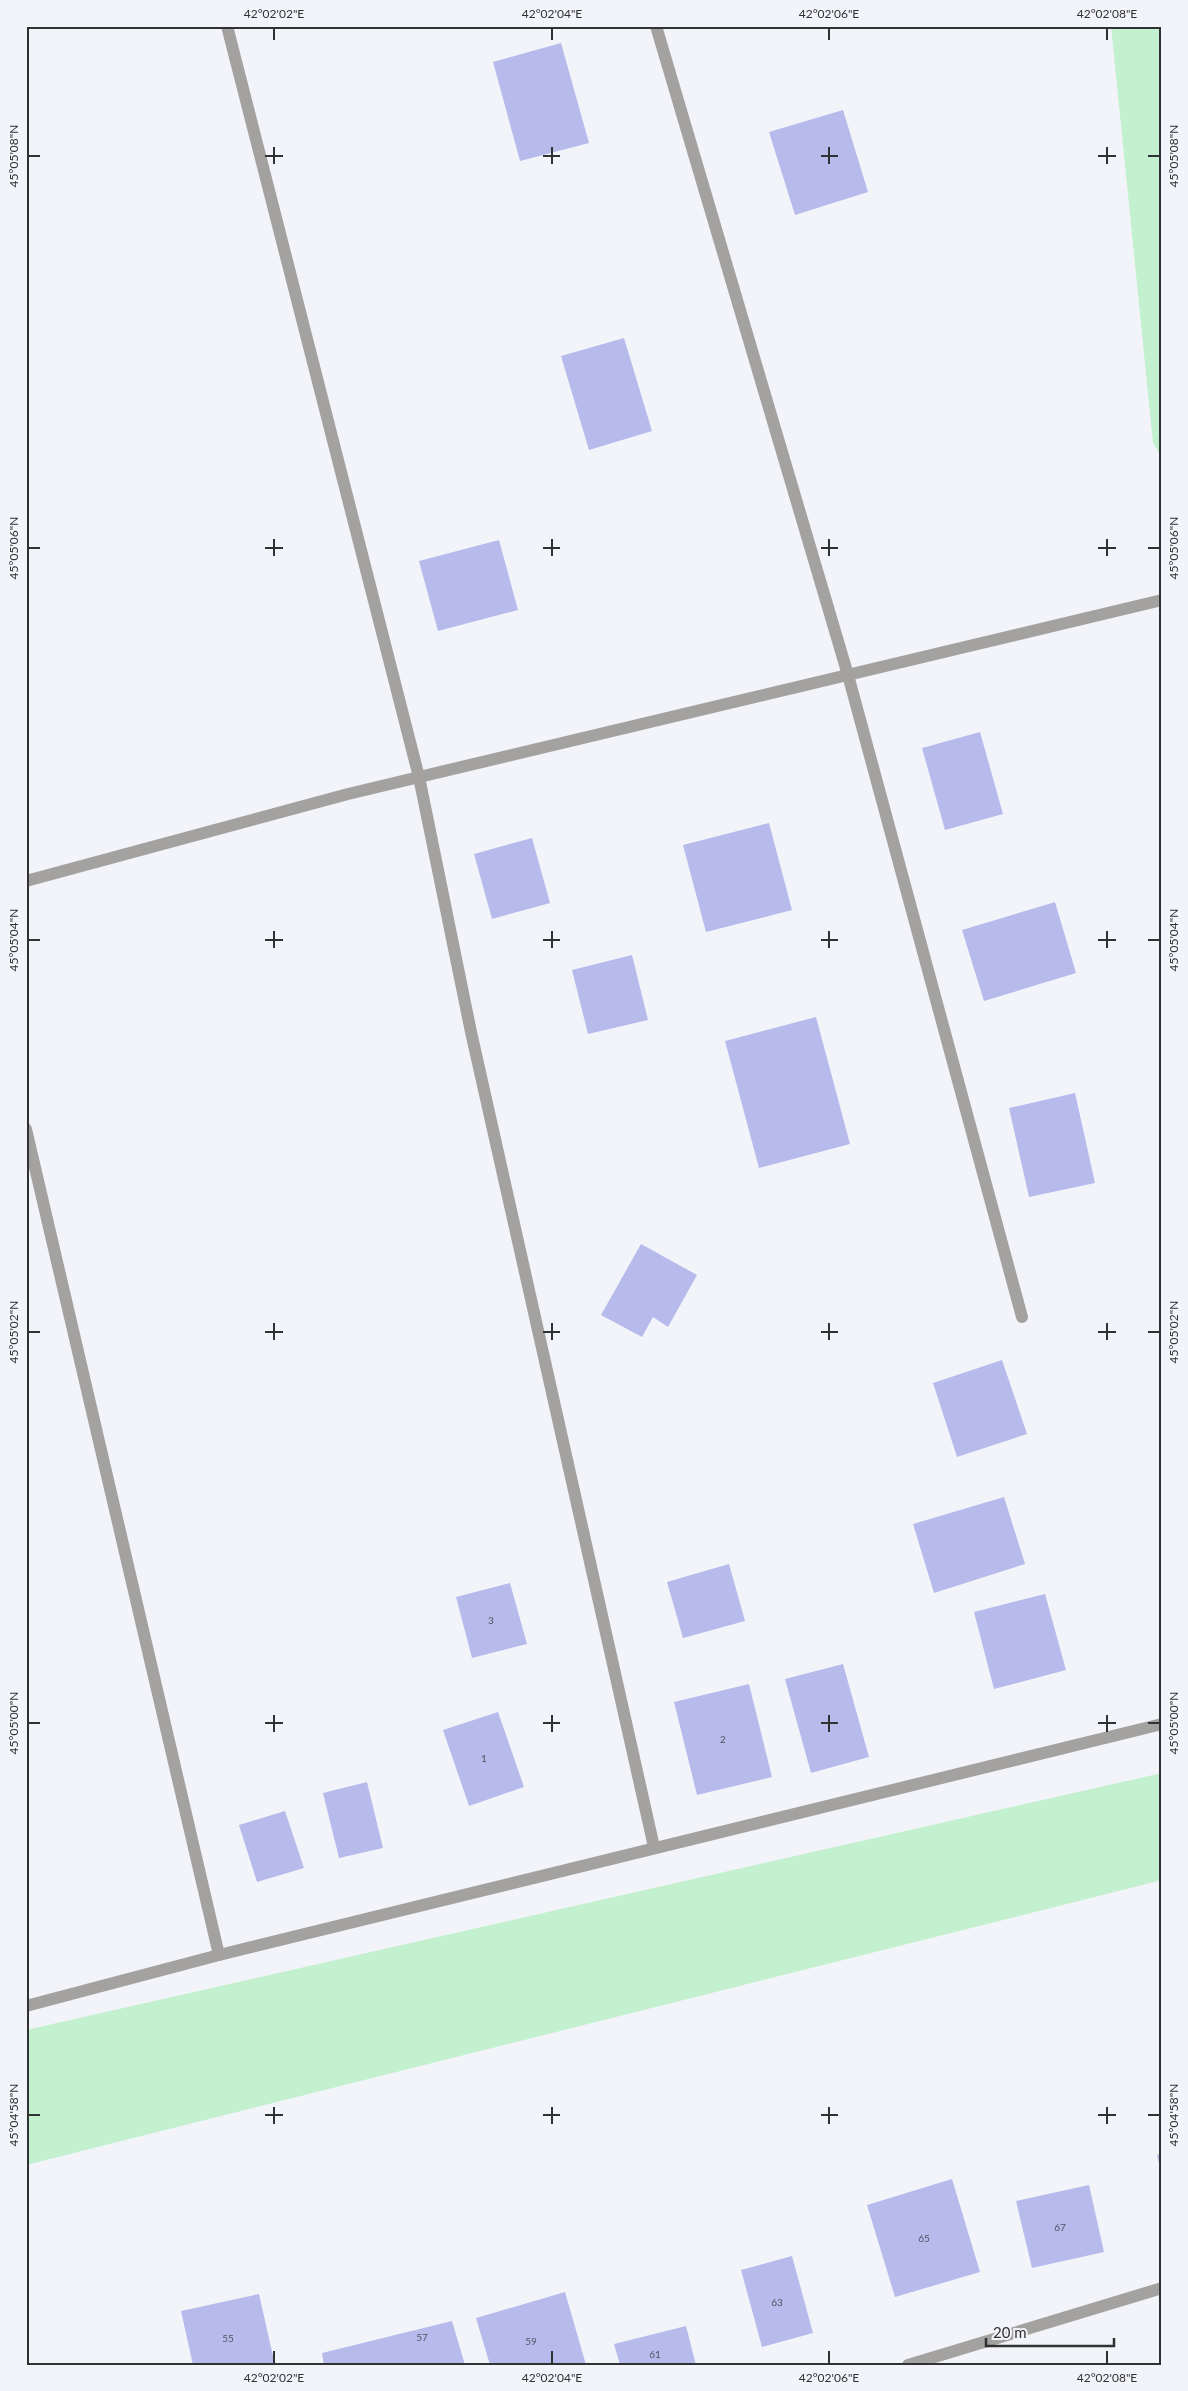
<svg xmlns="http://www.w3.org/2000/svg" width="1188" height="2391" font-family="Lato,sans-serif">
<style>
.green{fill:#c3f0ce}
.building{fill:#b6bbec}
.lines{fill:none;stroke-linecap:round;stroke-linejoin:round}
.service{stroke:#a4a2a0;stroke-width:12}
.minor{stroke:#a4a2a0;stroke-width:12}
.ticks{fill:none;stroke:#303133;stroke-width:2}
.labels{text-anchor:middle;stroke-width:4.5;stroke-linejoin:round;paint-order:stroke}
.number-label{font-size:10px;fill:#525461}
.neatline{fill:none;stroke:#303133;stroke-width:2}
.ticks-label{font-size:12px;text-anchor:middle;fill:#303133}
</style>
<rect width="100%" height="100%" fill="#f3f4fa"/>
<!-- green -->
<g class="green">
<polygon points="1111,26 1162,26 1162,458 1153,443"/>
<polygon points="1162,1773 1162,1880 26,2165 26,2030"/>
</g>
<!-- building -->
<g class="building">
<polygon points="561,43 589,143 520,161 493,62"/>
<polygon points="843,110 868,192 795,215 769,132"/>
<polygon points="624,338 652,431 589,450 561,356"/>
<polygon points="499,540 518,610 438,631 419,561"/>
<polygon points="980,732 1003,814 945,830 922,748"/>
<polygon points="769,823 792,910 706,932 683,845"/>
<polygon points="532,838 550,903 492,919 474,854"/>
<polygon points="1055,902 1076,973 984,1001 962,930"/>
<polygon points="632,955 648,1020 588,1034 572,970"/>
<polygon points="816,1017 850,1144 759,1168 725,1041"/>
<polygon points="1075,1093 1095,1183 1029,1197 1009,1108"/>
<polygon points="641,1244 697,1275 668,1327 653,1317 642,1337 601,1315"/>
<polygon points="1002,1360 1027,1434 957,1457 933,1383"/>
<polygon points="1004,1497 1025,1564 934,1593 913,1524"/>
<polygon points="729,1564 745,1621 683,1638 667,1582"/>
<polygon points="510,1583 527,1644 472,1658 456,1597"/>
<polygon points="1045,1594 1066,1670 994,1689 974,1612"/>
<polygon points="843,1664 869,1757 811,1773 785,1679"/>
<polygon points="749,1684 772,1777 697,1795 674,1702"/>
<polygon points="498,1712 524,1787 469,1806 443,1730"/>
<polygon points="367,1782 383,1848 339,1858 323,1793"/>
<polygon points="285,1811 304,1868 257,1882 239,1825"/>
<polygon points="1162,2153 1162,2172 1161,2172 1157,2155"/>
<polygon points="952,2179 980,2272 895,2297 867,2205"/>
<polygon points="1089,2185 1104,2252 1032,2268 1016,2201"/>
<polygon points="792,2256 813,2333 762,2347 741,2270"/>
<polygon points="565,2292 586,2365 490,2365 476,2318"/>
<polygon points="259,2294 275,2365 193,2365 181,2311"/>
<polygon points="452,2321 465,2365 324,2365 322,2353"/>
<polygon points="686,2326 696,2365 620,2365 614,2344"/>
</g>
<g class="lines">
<!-- service -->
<g class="service">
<polyline points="227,26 419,777 471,1032 654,1847"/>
<polyline points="656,26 848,675 1022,1317"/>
<polyline points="26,1129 219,1955"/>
<polyline points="26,2006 219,1955 1162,1724"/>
</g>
<!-- minor -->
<g class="minor">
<polyline points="26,881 348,794 1162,600"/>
<polyline points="908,2365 1162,2288"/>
</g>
</g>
<!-- ticks -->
<path class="ticks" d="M274 28V40M552 28V40M829 28V40M1107 28V40M274 147V164M552 147V164M829 147V164M1107 147V164M28 156H40M265 156H283M543 156H560M821 156H838M1098 156H1116M1148 156H1160M274 539V556M552 539V556M829 539V556M1107 539V556M28 548H40M265 548H283M543 548H560M821 548H838M1098 548H1116M1148 548H1160M274 931V948M552 931V948M829 931V948M1107 931V948M28 940H40M265 940H283M543 940H560M821 940H838M1098 940H1116M1148 940H1160M274 1323V1340M552 1323V1340M829 1323V1340M1107 1323V1340M28 1332H40M265 1332H283M543 1332H560M821 1332H838M1098 1332H1116M1148 1332H1160M274 1715V1732M552 1715V1732M829 1715V1732M1107 1715V1732M28 1723H40M265 1723H283M543 1723H560M821 1723H838M1098 1723H1116M1148 1723H1160M274 2107V2124M552 2107V2124M829 2107V2124M1107 2107V2124M28 2115H40M265 2115H283M543 2115H560M821 2115H838M1098 2115H1116M1148 2115H1160M274 2351V2364M552 2351V2364M829 2351V2364M1107 2351V2364"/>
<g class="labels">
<!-- number labels -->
<g class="number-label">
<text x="491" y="1624">3</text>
<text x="723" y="1743">2</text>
<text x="484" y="1762">1</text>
<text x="1060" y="2231">67</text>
<text x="924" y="2242">65</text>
<text x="777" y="2306">63</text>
<text x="422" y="2341">57</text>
<text x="228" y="2342">55</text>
<text x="531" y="2345">59</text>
<text x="655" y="2358">61</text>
</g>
</g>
<!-- border -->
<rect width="1188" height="2391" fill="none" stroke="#f3f4fa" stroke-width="55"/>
<!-- scale -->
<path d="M986 2338v8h128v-8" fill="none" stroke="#303133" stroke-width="2.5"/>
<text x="993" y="2338" font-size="15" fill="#303133" stroke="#f3f4fa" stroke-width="4" paint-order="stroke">20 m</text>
<rect x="28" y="28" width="1132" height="2336" class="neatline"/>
<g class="ticks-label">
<text x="274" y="18">42°02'02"E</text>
<text x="552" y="18">42°02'04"E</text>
<text x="829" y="18">42°02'06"E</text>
<text x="1107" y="18">42°02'08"E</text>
<text transform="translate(14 156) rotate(-90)" y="4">45°05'08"N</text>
<text transform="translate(1174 156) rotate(-90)" y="4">45°05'08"N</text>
<text transform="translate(14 548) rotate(-90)" y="4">45°05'06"N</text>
<text transform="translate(1174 548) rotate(-90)" y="4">45°05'06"N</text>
<text transform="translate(14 940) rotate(-90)" y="4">45°05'04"N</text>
<text transform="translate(1174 940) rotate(-90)" y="4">45°05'04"N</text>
<text transform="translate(14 1332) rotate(-90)" y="4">45°05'02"N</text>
<text transform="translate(1174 1332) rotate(-90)" y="4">45°05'02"N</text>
<text transform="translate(14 1723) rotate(-90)" y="4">45°05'00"N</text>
<text transform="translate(1174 1723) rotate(-90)" y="4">45°05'00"N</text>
<text transform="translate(14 2115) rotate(-90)" y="4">45°04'58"N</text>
<text transform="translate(1174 2115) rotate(-90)" y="4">45°04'58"N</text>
<text x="274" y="2382">42°02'02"E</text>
<text x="552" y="2382">42°02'04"E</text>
<text x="829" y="2382">42°02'06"E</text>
<text x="1107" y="2382">42°02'08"E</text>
</g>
</svg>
